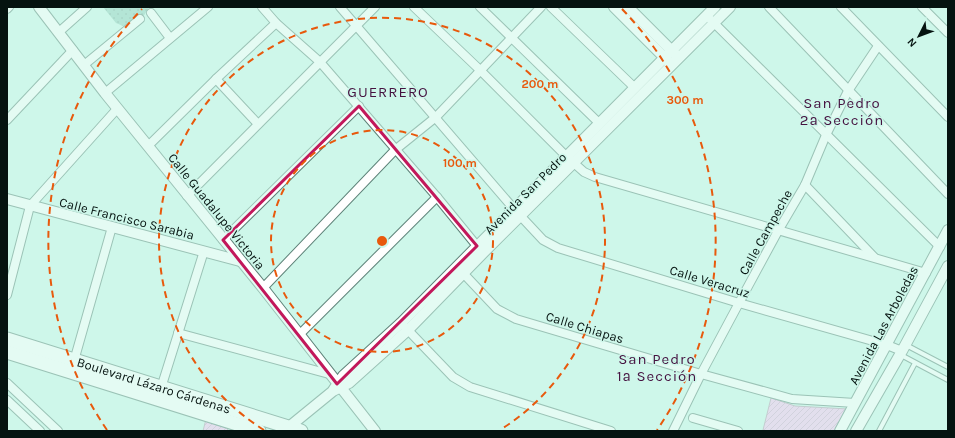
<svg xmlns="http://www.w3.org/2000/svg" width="955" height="438" font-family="Karla,sans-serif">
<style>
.park{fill:url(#park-dots)}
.building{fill:url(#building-hatch);stroke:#b59ab0}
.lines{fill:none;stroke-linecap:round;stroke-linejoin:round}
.service-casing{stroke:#5e8379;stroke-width:6}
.minor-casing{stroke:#5e8379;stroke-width:10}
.tertiary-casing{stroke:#5e8379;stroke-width:12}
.primary-casing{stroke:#5e8379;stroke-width:15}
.service{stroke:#fff;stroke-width:4}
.minor{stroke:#fff;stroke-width:8}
.tertiary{stroke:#fff;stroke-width:10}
.primary{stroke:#fff;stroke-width:13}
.marked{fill:none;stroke:#c2185b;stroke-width:3;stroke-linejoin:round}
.ring{fill:none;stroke:#e8590c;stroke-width:2;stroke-dasharray:7 5}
.labels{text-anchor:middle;stroke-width:3;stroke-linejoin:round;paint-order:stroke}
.street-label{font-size:13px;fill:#051310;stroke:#cef7ea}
.quarter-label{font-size:15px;letter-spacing:1px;fill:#451240;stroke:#cef7ea}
.centre{fill:#e8590c;stroke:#cef7ea;stroke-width:2}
.ring-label{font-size:12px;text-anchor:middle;font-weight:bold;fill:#e8590c;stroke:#cef7ea;stroke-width:3;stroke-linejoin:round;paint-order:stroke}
</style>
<defs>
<pattern id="park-dots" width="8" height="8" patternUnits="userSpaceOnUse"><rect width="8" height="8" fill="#95cebe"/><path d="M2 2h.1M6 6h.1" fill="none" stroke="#7fb0a2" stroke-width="1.8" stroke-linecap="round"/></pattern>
<pattern id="building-hatch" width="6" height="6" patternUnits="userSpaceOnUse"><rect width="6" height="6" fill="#fbc1f2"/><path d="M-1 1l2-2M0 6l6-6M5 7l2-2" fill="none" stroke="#d6a5ce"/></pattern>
</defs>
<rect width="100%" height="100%" fill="#cef7ea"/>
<!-- park -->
<path class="park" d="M103 7H149C145 18 134 23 123 26L116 23Z"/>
<!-- building -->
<g class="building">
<polygon points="771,398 795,406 848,409 834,431 767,431 763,430"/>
<polygon points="206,419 229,426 227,431 203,431"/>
</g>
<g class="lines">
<defs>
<g id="service">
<polyline points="906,345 948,367"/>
<polyline points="901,355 948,380"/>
<polyline points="879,431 915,363"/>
</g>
<g id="minor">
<polyline points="262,7 276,23 320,62 437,197 477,246"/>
<polyline points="340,7 514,209 543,240 558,248 739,303 887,345 902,351"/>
<polyline points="414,7 480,70 566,156 584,172 595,177 926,273"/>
<polyline points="480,7 599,123"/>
<polyline points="551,7 635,88"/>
<polyline points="769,7 948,194"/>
<polyline points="841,7 948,117"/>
<polyline points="922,7 948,33"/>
<polyline points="7,9 9,7"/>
<polyline points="151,13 170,38"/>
<polyline points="710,19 940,247"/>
<polyline points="59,32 87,7"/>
<polyline points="84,65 140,19"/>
<polyline points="216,79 258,124"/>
<polyline points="105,93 208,7"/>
<polyline points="7,120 73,50"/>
<polyline points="148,146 216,79 276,23"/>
<polyline points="805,185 874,257"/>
<polyline points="187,196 375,7"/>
<polyline points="223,240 359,106"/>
<polyline points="463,273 497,309 516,319 701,374 792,399 855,403"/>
<polyline points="263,288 395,150 436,117 541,7"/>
<polyline points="7,295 30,206 117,109"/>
<polyline points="405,327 453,377 470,387 611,431"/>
<polyline points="178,333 329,374"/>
<polyline points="299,335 437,197"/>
<polyline points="74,361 112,227"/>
<polyline points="7,383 58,431"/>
<polyline points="161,388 204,251"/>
<polyline points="7,400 40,431"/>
<polyline points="693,418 738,431"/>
<polyline points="673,431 701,374 739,303 778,231 805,185 826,135 848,91 878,46"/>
</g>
<g id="tertiary">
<polyline points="39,7 105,93 263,288 375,431"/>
<polyline points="614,7 669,62"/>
<polyline points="628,7 676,55"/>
<polyline points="7,199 240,261"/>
<polyline points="334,389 343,376 401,323 715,7"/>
<polyline points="284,431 333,391 349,383 408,330 484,252 730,7"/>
<polyline points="840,431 948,230"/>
<polyline points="856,431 902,351 948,266"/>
</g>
<g id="primary">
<path id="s1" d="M7 339 301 431"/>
<polyline points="7,352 259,431"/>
</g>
</defs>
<!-- service casing -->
<use href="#service" class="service-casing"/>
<!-- minor casing -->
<use href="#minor" class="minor-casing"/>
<!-- tertiary casing -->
<use href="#tertiary" class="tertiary-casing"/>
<!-- primary casing -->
<use href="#primary" class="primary-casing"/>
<!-- service -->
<use href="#service" class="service"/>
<!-- minor -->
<use href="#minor" class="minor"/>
<!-- tertiary -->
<use href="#tertiary" class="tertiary"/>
<!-- primary -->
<use href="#primary" class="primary"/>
</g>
<!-- marked area -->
<path d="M0 0H955V438H0ZM359 106 477 246 337 384 223 240Z" fill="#cef7ea" fill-opacity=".55" fill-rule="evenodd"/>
<path class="marked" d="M359 106 477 246 337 384 223 240Z"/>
<!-- distance rings -->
<g class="ring">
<circle cx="382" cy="241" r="111"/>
<path d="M264 430A223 223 0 1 1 500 430"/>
<path d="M107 430A334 334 0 0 1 142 9M622 9A334 334 0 0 1 657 430"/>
</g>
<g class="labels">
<!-- street labels -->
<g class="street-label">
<text transform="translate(525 193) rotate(-45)" y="5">Avenida San Pedro</text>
<text transform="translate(217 211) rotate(51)" y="5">Calle Guadalupe Victoria</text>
<text transform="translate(127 218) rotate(14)" y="5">Calle Francisco Sarabia</text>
<text transform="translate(765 232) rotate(-61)" y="5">Calle Campeche</text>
<text transform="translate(710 281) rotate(17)" y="5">Calle Veracruz</text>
<text transform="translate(883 325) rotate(-62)" y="5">Avenida Las Arboledas</text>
<text transform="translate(585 327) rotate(17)" y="5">Calle Chiapas</text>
<text dy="5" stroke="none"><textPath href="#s1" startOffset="154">Boulevard Lázaro Cárdenas</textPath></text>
</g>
<!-- quarter labels -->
<g class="quarter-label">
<text x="388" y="97">GUERRERO</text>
<text x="842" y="108">San Pedro<tspan x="842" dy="17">2ª Sección</tspan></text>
<text x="657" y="364">San Pedro<tspan x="657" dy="17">1ª Sección</tspan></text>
</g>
</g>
<circle cx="382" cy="241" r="6" class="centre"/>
<g class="ring-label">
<text x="540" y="88">200 m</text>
<text x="685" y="104">300 m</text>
<text x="460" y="167">100 m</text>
</g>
<!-- border -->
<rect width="955" height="438" fill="none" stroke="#051310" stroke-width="16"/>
<!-- north arrow -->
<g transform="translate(919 36) rotate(228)" stroke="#cef7ea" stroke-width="3" paint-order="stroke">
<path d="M0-3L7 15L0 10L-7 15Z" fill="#051310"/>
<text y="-6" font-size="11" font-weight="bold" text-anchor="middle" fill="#051310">N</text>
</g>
</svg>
